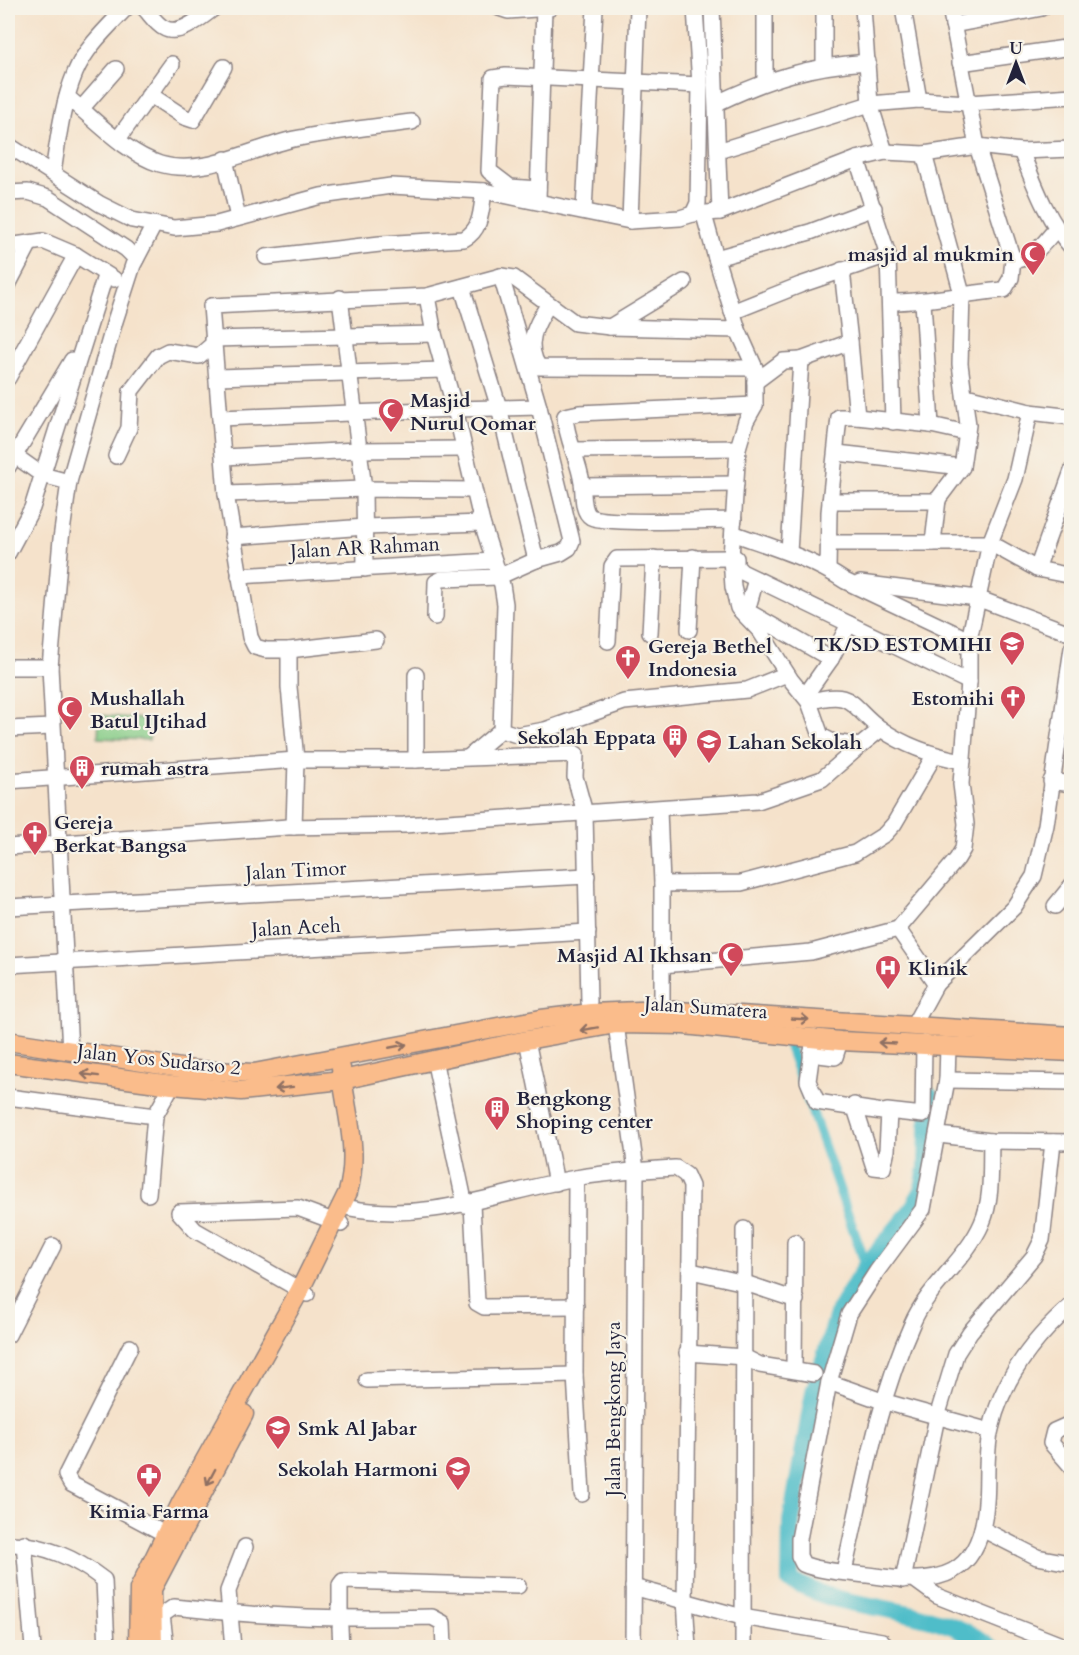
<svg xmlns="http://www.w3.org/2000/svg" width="1079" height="1655" font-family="Cardo,serif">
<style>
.green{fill:#86cc87;stroke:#547761;stroke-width:1.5}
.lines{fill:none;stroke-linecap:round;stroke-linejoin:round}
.canal{stroke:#4fbdc9;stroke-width:10}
.river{stroke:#4fbdc9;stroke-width:18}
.minor-casing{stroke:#8c8283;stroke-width:18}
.major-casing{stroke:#8c8283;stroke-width:21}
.minor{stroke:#fff;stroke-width:15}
.major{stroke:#fabc8b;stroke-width:18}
.oneway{stroke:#8e6f63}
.labels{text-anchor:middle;stroke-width:4.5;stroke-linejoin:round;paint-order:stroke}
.poi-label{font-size:20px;font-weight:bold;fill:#22223b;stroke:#f7f3e8;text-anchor:start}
.street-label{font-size:20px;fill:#22223b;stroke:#f7f3e8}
</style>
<rect width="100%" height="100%" fill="#f7f3e8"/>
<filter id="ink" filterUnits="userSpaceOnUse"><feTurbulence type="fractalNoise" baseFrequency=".0167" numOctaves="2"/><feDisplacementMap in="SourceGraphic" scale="12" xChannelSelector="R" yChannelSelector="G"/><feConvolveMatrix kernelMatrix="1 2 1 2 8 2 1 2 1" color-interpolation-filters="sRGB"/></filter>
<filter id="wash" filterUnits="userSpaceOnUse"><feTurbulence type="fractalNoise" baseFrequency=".008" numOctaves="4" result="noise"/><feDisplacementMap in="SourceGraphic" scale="24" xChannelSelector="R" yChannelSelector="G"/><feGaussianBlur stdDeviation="1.35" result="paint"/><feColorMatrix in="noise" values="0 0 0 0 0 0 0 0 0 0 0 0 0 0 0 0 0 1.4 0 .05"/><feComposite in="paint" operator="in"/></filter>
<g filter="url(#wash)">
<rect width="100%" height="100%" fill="#f5e2cb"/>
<!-- green -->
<polygon class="green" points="99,715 153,720 149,740 98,738"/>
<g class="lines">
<!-- canal -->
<polyline class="canal" points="788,1043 866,1266"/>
<!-- river -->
<path class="river" d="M929 1095 927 1168 922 1192 909 1214 866 1266 839 1311 814 1392 791 1521 790 1581C805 1587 819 1594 834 1598 887 1612 947 1613 992 1648"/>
</g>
</g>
<g filter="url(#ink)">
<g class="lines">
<defs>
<g id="minor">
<path d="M144 8C150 14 156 24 164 28 179 37 202 17 214 8"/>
<polyline points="499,8 508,11 550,8"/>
<polyline points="695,8 700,85 698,203 693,214 720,212 857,159 885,152 924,154 977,146 1021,151 1072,149"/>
<polyline points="712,8 720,212"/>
<polyline points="765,8 765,80"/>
<polyline points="824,8 824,65"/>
<polyline points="863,8 870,104 885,152"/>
<polyline points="903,8 919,100"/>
<polyline points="953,25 1042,8"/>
<polyline points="960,63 1072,47"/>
<polyline points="149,94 184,117 193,120 224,67"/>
<path d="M67 97C96 120 125 153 160 164 204 177 252 148 294 139 333 131 373 127 412 122"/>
<path d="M717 103C770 78 809 66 868 62"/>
<polyline points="81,109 116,69"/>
<polyline points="118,139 172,64"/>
<polyline points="8,145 100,204 132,220 174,228 217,224 321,196 391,186 484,191 630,221 680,218 693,214"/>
<polyline points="718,151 870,104 919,100 968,103 1072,96"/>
<path d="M1021 151C1035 186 1047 220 1072 248"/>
<polyline points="924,154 962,294 960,364 968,425 962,467 938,499 933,543 990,543 1037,569 1072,576"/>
<polyline points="225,159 238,218"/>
<polyline points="857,159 888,255 893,422"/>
<path d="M53 173C58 140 62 104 75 73 85 48 108 27 126 8"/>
<polyline points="538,189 510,187 489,171 493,78 506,76 700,85"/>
<polyline points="8,193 28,192 48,198 126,249 136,259"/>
<polyline points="538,199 544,8"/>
<polyline points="874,208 810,232 716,258 738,330 755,368 755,405 746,421 738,448 731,558 733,587 738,608 760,631 791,680 809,702 821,736 833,742 860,746 881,729"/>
<polyline points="584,210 595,8"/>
<polyline points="704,215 716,258"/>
<polyline points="630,221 638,8"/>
<polyline points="8,246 43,241 76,255 114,279"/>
<path d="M266 257 380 244 464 239C482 229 481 210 484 191"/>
<path d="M1013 260C1033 260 1043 244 1056 229"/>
<polyline points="8,285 30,243"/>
<polyline points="462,287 499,408 536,560"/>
<polyline points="340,298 364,489 365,569"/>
<path d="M891 302C929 302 966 293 1004 290L1011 278 1013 260 977 146 950 8"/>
<polyline points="923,302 931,425"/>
<path d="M548 305C536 324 524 345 539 367L755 368"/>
<polyline points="732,312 800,285 888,255"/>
<polyline points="610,327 684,282"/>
<polyline points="213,339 434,334"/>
<polyline points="801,360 850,342 842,270"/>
<polyline points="218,377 443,370"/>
<polyline points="8,378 76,255"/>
<polyline points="755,382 783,361 801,360 789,552"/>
<polyline points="966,396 1030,412 1072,417"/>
<polyline points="857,417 931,425 967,433"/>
<polyline points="220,418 455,409 434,334 427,296"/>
<polyline points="574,450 738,448"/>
<polyline points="837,453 962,467"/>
<polyline points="8,454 14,455 42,475 69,482"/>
<polyline points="116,456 129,428 131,391 158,356 168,351 199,356 213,344"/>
<polyline points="224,457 357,450 463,449"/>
<polyline points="8,467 72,360"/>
<polyline points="583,486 736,484"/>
<polyline points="226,494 364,489 473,490"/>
<polyline points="830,501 938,501"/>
<path d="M734 520C709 520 607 525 591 517 581 511 584 492 582 483 579 460 566 439 565 416L579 413 755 405"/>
<path d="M738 535C775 548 812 559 845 581L969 640"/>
<polyline points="232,537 365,527 482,523"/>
<polyline points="828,543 933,543"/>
<polyline points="8,553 32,508 105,276"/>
<polyline points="736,558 736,566 742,572 969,682"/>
<polyline points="1037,569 1072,471"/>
<polyline points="828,570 829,512 839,417 857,417 850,342"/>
<polyline points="239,576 493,561"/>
<polyline points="756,579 747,611 831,659"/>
<polyline points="860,583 977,598 1072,634"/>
<polyline points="435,617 436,582 442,579 498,577 536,560 561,553 569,548 572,541 539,407 501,276"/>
<polyline points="689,630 693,557"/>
<polyline points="650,633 654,558"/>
<polyline points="608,641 612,566 617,559 731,558"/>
<polyline points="289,650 376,640"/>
<polyline points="8,667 50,667"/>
<polyline points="805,696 831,659 849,624"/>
<path d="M809 702C855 688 850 707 881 729 905 746 935 756 963 761"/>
<polyline points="8,729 52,727"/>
<polyline points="501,730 505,604 502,585 482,523 455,409 539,407"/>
<polyline points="469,757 501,730 517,735 545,730 624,702 747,690 787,674"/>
<polyline points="416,760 416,675"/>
<polyline points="8,781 296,760 416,760 576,754 575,777 585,813 589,1002"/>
<polyline points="1051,781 1072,784"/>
<polyline points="659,810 662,884 662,1020"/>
<polyline points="294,827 296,760 289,687 289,650 266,650 255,647 250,637 226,494 211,306 427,296 501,276 514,278 575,323 610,327 738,330"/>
<polyline points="8,847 288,827 404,825 758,801 822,779 860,746"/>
<polyline points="662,884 741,883 855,853 885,834 894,824 934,756"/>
<polyline points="1055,906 1072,885"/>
<polyline points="8,907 587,876"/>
<polyline points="898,929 936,984"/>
<polyline points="8,965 588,932"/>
<polyline points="662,965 811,952 898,929 957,859 963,849 966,824 961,784 969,682 969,640 990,543 1015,479 1030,412"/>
<polyline points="616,1024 636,1170 633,1648"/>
<polyline points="913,1026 936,984 1014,907 1034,876 1046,825 1072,648"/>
<polyline points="814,1037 808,1081 817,1102 889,1113 887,1150 883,1168 874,1167 854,1105"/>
<polyline points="527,1040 556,1183"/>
<path d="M948 1046 947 1080 923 1209 877 1271 849 1314 829 1382 799 1539V1556L803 1564C820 1572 855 1573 875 1576 939 1586 981 1577 986 1502 988 1479 985 1452 991 1429 1002 1380 1034 1338 1072 1305"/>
<polyline points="70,1051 50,667 61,539 69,482 115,321 133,265 154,225"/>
<polyline points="811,1054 835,1057 840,1041"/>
<polyline points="434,1059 465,1205"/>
<polyline points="947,1080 1072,1082"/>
<polyline points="8,1097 155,1116"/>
<polyline points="887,1111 923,1115 924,1043"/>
<polyline points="939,1135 991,1141 1072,1142"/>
<polyline points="576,1178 575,1375 582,1494"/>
<polyline points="148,1194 155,1116 172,1085"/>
<polyline points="472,1204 477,1303 484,1307 576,1306"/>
<path d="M350 1208C428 1223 500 1192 576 1178 609 1172 643 1170 676 1168L686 1175 691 1186 685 1600 688 1648"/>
<polyline points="691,1271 745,1283 796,1300"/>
<polyline points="307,1294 195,1230 179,1212 298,1208 341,1224"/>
<polyline points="8,1335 53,1246"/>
<polyline points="130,1347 66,1475 71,1484 165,1534"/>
<polyline points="687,1353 744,1357 760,1365 814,1374"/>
<polyline points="794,1370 795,1242"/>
<polyline points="367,1380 575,1375"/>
<polyline points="829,1382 882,1401 990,1431"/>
<polyline points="1072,1423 1054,1431 1051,1443 1072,1467"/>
<polyline points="982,1529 1037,1557 1064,1562"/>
<polyline points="24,1543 33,1648"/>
<path d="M8 1544C43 1543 77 1559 104 1580L107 1648"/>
<path d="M844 1571C863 1488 877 1402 912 1324 928 1286 966 1260 982 1223 993 1198 990 1167 991 1141"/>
<polyline points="903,1580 937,1417 956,1354 970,1332 1034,1256 1042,1240 1053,1142"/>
<polyline points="915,1580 937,1596 1069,1648"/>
<polyline points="633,1587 742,1617 882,1641 886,1648"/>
<polyline points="340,1618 340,1585 343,1581 518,1586"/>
<polyline points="340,1627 341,1648"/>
<path d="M166 1648 162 1615 174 1607C259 1617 346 1620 432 1617L443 1623 444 1648"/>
<polyline points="233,1648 228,1591 245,1547"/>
<polyline points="743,1648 744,1229"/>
</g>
<g id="major">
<polyline points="8,1041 194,1070 254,1073 541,1019 591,1013 662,1010 1072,1036"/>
<polyline points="8,1063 172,1085 241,1091 342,1080 527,1040 616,1024 684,1025 840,1041 1072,1052"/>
<path d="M138 1648 139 1589 181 1503 300 1290 348 1192C360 1150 345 1110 341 1068"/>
<polyline points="153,1648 152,1589 244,1414"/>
</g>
</defs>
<!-- minor casing -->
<use href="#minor" class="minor-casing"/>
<!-- major casing -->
<use href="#major" class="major-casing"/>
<!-- minor -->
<use href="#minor" class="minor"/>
<!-- major -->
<use href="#major" class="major"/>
</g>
<!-- one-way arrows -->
<defs><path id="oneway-shaft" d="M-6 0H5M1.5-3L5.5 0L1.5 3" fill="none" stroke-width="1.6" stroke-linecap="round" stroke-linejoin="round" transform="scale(1.5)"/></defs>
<g class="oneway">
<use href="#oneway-shaft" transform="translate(800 1019) rotate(3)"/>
<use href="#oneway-shaft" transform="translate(589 1029) rotate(170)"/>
<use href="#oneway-shaft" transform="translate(887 1043) rotate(-177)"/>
<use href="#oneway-shaft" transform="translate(398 1046) rotate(-11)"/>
<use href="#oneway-shaft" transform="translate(90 1075) rotate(-173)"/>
<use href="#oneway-shaft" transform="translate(284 1088) rotate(173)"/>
<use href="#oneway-shaft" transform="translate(211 1477) rotate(118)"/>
</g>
</g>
<!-- icons -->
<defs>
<symbol id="mosque-pin" viewBox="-11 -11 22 30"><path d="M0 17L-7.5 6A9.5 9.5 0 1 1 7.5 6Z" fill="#d1495b" stroke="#f7f3e8"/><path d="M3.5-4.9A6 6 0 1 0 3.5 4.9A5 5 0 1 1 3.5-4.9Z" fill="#fff"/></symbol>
<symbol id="school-pin" viewBox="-11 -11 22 30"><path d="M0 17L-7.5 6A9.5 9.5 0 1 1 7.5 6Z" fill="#d1495b" stroke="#f7f3e8"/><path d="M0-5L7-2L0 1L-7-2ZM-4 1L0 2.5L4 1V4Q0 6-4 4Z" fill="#fff"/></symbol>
<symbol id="church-pin" viewBox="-11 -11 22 30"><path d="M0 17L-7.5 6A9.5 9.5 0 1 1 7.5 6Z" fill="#d1495b" stroke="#f7f3e8"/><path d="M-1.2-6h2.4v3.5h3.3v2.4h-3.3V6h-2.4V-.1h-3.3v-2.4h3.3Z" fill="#fff"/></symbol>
<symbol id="building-pin" viewBox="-11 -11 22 30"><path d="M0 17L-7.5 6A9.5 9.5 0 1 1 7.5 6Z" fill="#d1495b" stroke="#f7f3e8"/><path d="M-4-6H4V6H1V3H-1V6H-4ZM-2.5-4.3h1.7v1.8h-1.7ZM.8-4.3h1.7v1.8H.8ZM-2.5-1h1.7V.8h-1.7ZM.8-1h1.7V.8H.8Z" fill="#fff"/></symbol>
<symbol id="hospital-pin" viewBox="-11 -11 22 30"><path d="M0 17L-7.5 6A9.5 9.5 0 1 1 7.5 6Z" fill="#d1495b" stroke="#f7f3e8"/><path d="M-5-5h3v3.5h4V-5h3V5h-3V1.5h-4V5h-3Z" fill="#fff"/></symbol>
<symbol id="pharmacy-pin" viewBox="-11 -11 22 30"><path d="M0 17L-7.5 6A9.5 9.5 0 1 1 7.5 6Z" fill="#d1495b" stroke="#f7f3e8"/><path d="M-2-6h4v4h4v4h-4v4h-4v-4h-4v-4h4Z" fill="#fff"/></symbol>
</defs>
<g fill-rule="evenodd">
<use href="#mosque-pin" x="1018" y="239" width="30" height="40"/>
<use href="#mosque-pin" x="376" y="396" width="30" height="40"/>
<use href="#school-pin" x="997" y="629" width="30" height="40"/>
<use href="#church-pin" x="613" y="643" width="30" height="40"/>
<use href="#church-pin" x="998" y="683" width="30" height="40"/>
<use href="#mosque-pin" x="55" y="694" width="30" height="40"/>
<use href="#building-pin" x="660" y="722" width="30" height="40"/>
<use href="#school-pin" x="694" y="727" width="30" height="40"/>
<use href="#building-pin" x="67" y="753" width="30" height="40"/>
<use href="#church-pin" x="20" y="819" width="30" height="40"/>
<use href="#mosque-pin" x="716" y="940" width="30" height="40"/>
<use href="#hospital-pin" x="873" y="953" width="30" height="40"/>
<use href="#building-pin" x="482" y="1094" width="30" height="40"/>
<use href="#school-pin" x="263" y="1413" width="30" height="40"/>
<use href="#school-pin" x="443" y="1454" width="30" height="40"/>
<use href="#pharmacy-pin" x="134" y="1461" width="30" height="40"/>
</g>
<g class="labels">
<!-- poi labels -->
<g class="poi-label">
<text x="1014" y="261" text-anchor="end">masjid al mukmin</text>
<text x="410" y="407">Masjid<tspan x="410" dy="23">Nurul Qomar</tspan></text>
<text x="992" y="651" text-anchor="end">TK/SD ESTOMIHI</text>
<text x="648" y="653">Gereja Bethel<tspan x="648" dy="23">Indonesia</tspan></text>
<text x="90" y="705">Mushallah<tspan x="90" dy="23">Batul IJtihad</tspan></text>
<text x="994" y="705" text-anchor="end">Estomihi</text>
<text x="656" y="744" text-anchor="end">Sekolah Eppata</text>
<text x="728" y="749">Lahan Sekolah</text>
<text x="101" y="775">rumah astra</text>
<text x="54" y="829">Gereja<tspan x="54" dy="23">Berkat Bangsa</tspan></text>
<text x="712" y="962" text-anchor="end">Masjid Al Ikhsan</text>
<text x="908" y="975">Klinik</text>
<text x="516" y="1105">Bengkong<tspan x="516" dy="23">Shoping center</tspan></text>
<text x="298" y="1435">Smk Al Jabar</text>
<text x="438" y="1476" text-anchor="end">Sekolah Harmoni</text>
<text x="149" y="1518" text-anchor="middle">Kimia Farma</text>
</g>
<!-- street labels -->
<g class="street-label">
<text transform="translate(365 547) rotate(-3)" y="7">Jalan AR Rahman</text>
<text transform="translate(296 870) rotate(-3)" y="7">Jalan Timor</text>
<text transform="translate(296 927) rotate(-3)" y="7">Jalan Aceh</text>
<text transform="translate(706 1007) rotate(4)" y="7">Jalan Sumatera</text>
<text transform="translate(159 1059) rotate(6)" y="7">Jalan Yos Sudarso 2</text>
<text transform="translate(613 1409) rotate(-90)" y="7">Jalan Bengkong Jaya</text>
</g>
</g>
<!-- margin -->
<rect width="1079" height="1655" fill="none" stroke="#f7f3e8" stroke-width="30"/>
<!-- north arrow -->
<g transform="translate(1016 63)" stroke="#f7f3e8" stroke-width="4.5" paint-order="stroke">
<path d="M0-4.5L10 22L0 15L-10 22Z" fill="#22223b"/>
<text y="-9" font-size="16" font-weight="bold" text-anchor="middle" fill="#22223b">U</text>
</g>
</svg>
